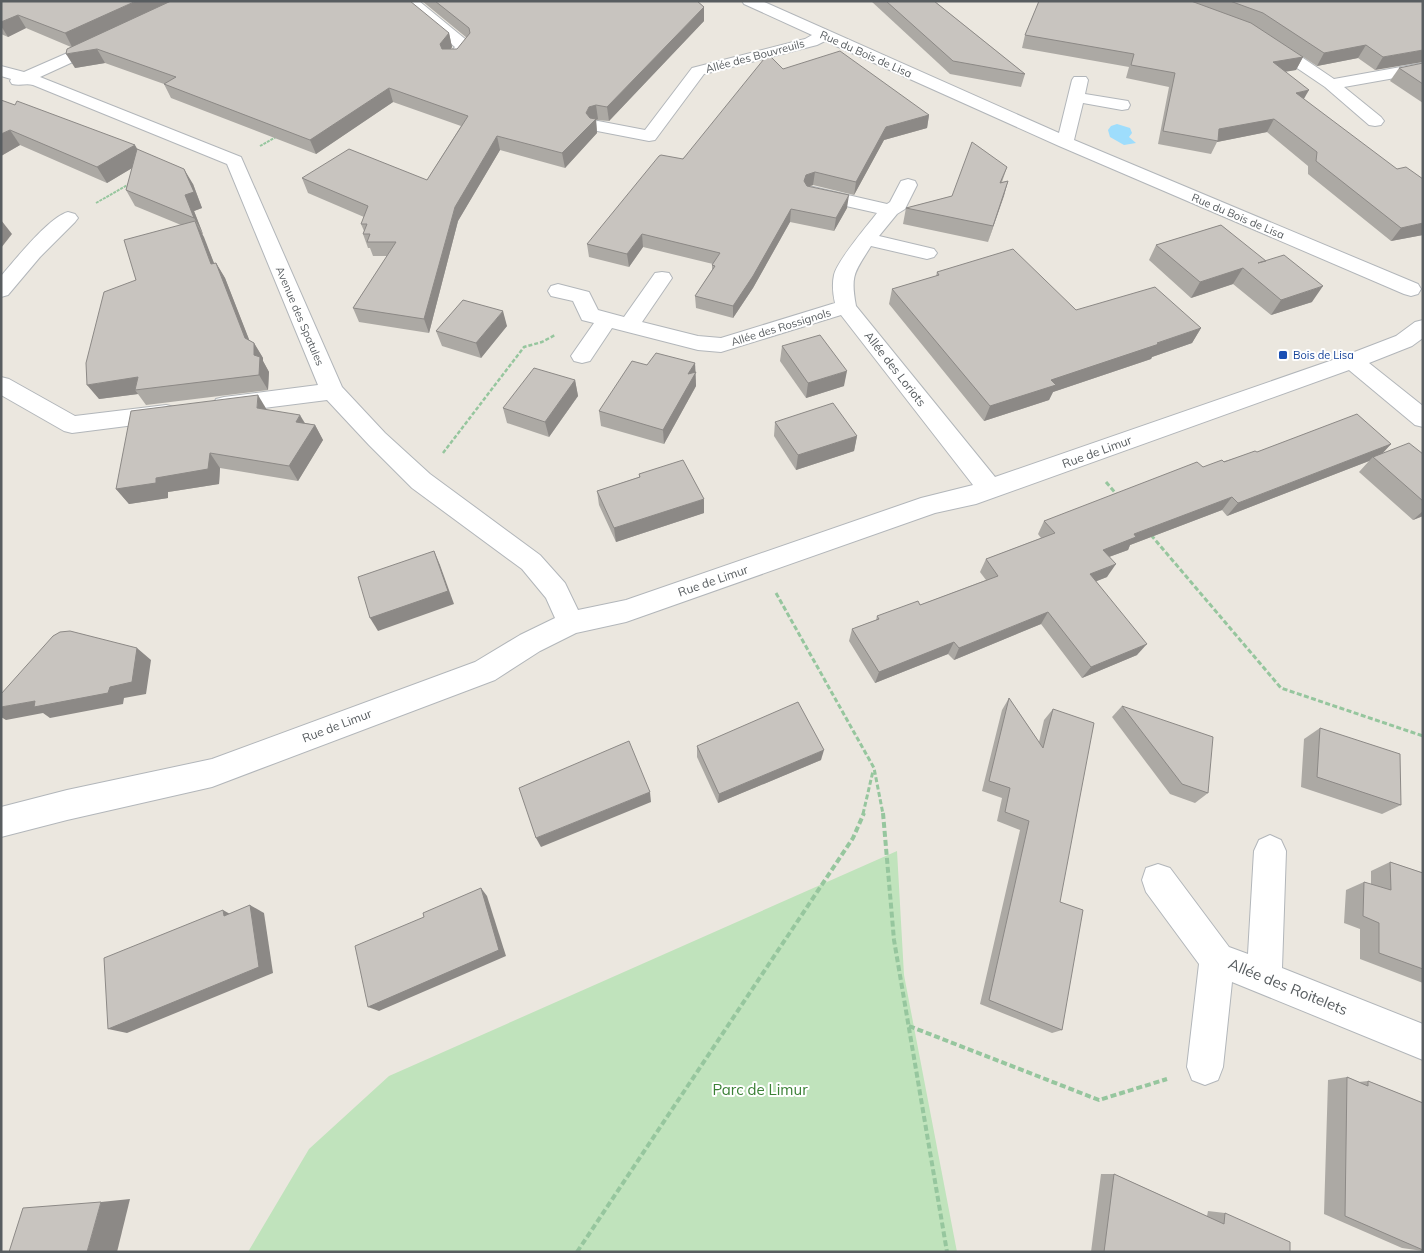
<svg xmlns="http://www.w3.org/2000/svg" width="1424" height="1253" font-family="Mulish,sans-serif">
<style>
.green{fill:#c0e3bc}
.water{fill:#9eddfc}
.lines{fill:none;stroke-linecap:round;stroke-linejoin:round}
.minor-casing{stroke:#b2b6ba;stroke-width:2}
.path-far3{stroke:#96c69e;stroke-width:2;stroke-dasharray:3 1;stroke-linecap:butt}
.path-far2{stroke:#96c69e;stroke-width:2.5;stroke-dasharray:4 2;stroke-linecap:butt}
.path-far1{stroke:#96c69e;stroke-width:3;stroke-dasharray:5 2.5;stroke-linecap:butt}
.path{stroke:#96c69e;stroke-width:4;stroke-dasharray:6 3;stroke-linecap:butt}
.minor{fill:#fff;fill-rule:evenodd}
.wall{fill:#aca9a4}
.shaded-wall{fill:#8c8986}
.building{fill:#c8c4bf;stroke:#8c8986}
.transit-dot{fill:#1a4fb4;stroke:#fff;stroke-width:2}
.labels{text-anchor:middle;stroke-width:4;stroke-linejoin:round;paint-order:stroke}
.far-street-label{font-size:11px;fill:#585d60;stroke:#fff}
.far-transit-label{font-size:11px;fill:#164399;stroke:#fff;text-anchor:start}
.street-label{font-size:12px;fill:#585d60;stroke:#fff}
.near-street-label{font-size:15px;fill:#585d60;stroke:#fff}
.near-park-label{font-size:15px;fill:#3b8136;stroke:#fff}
</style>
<rect width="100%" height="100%" fill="#ebe7df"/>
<!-- green -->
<polygon class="green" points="897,851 904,975 957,1252 248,1252 309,1149 389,1076"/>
<!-- water -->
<polygon class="water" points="1117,124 1130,128 1132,133 1129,137 1136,143 1124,145 1110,137 1108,130 1111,126"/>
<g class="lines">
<defs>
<g id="minor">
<polygon points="400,1 419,1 470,43 472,46 459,62 447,62 445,59 455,47"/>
<polygon points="742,1 762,1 1059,133 1072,80 1074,77 1086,77 1088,80 1085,94 1128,101 1130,105 1128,109 1122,110 1083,103 1074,140 1418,284 1421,289 1418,294 1411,296 1404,294 1059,146 825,41 817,45 704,74 655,140 649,141 592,130 589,126 592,122 598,121 645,130 692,68 805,39 812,35 744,4"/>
<path d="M104 37 110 39 112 42 110 45 40 77 241 157 342 387 385 433 430 474 540 555 565 583 578 610 626 600 921 498 973 485 841 315 721 352 698 350 612 328 590 361 582 363 574 361 571 356 594 323 582 320 573 301 551 296 548 291 551 286 558 284 589 292 598 310 624 317 655 273 662 272 669 273 672 278 642 322 698 336 721 338 835 303C833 294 832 284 834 275 837 261 867 226 877 213L806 197 804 193 806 189 813 187 887 204 890 202 901 181 908 179 915 181 917 185 905 209 897 214 879 236 934 249 937 253 934 257 927 259 871 246C855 272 850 274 856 306L995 477 1344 356 1396 336 1415 322 1423 320V338L1412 346 1369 363 1423 406V427L1415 425 1349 370 976 504 935 513 626 622 576 633 540 651 495 680 212 787 67 820 1 837V807L67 790 212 759 475 662 520 635 555 618 546 598 522 569 412 488 369 445 327 400 224 413 216 411 213 405 216 399 224 397 318 385 227 164 33 85C26 83 20 86 12 84L10 81 11 79 1 76V66L24 72Z"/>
<polygon points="1269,37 1275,39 1334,79 1423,63 1423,73 1344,87 1381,117 1384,121 1381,125 1375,126 1369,125 1325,87 1263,45 1261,42 1263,39"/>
<path d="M68 212 75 214 78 218 75 222 40 257 8 295 1 297V276C15 260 49 217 68 212Z"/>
<polygon points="1,377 9,379 75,416 166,405 174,407 178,413 174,419 166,421 72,433 64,431 1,395"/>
<polygon points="1270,835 1281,840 1286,851 1282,968 1423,1024 1423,1060 1232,982 1223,1067 1218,1080 1205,1085 1192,1080 1187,1067 1199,964 1146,892 1142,880 1146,868 1158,864 1170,868 1229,947 1248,954 1254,851 1259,840"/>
</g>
</defs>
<!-- minor casing -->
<use href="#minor" class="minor-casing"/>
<!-- path-far3 -->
<g class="path-far3">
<polyline points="260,146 276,137"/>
<polyline points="96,203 129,184"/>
</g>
<!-- path-far2 -->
<polyline class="path-far2" points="443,453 524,347 542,342 555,335"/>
<!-- path-far1 -->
<g class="path-far1">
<polyline points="1106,482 1118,496"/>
<polyline points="1151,535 1281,688 1423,736"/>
<polyline points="776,593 874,768 883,814"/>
<polyline points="863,814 873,771"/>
</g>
<!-- path -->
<g class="path">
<polyline points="883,813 894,940 947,1252"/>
<polyline points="909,1026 1099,1100 1167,1079"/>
<polyline points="577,1252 853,838 864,813"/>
</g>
<!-- minor -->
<use href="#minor" class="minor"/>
</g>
<!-- wall -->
<g class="wall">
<polygon points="1,1 449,33 452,47 451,49 457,49 467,38 422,1 697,1 704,7 704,21 609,121 596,120 597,133 565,168 500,150 458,221 429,333 359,322 353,308 387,256 373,256 370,248 368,248 363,234 364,231 361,224 364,217 308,193 302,178 427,180 461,126 393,102 316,154 171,98 164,84 105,63 75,68 71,47 26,28 8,37 1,34"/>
<polygon points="871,1 934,1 1025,74 1021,87 950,74"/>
<polygon points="1039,1 1423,1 1375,70 1358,58 1317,66 1256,26 1303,57 1296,70 1285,71 1304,99 1423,235 1391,241 1308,174 1308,166 1267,132 1217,142 1211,154 1158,144 1169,87 1126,78 1129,67 1022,48 1025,35"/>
<polygon points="1423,63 1423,103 1390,81 1399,68"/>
<polygon points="783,69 929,115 927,128 884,140 854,195 813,185 809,187 847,208 834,231 790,222 753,288 733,318 696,308 695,296 712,270 712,265 713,264 643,247 629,267 589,257 587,244"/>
<polygon points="15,105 138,149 193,184 202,208 194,211 203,234 202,234 214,263 216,263 225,278 249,340 254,343 263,358 263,361 269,372 268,390 146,405 138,394 99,399 136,280 181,225 135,206 126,190 132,168 107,183 20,145 1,156"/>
<polygon points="1007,167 1002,182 1008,181 988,242 903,224 906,208 952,196"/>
<polygon points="1221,225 1312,302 1271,315 1233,284 1191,298 1149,260 1156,245"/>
<polygon points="937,272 1076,310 1201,328 1192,343 1152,357 1151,359 1053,392 1049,400 984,421 889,304 892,289 936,276"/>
<polygon points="507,326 481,358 442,346 436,331"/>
<polygon points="782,346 844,386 806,398 780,361"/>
<polygon points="695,363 696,386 664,444 601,426 599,411 647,365"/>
<polygon points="575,380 578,396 549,437 507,423 503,408"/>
<polygon points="267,410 305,423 315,425 323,440 298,481 220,468 219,484 168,492 168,498 129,504 116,489"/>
<polygon points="775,422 857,436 854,451 796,470 774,436"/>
<polygon points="1391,444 1382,454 1423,454 1423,516 1413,520 1359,472 1369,461 1227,516 1222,510 1130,545 1128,550 1109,557 1107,577 1096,581 1137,655 1082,678 1041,624 954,660 948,654 875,683 849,641 852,629 876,620 877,616 920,605 986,580 980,572 986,559 1041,538 1038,534 1044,521 1203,467 1257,452"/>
<polygon points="639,474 704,513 616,542 599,505 597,491 639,477"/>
<polygon points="1009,698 1039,742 1044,720 1053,709 1060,902 1062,1030 1052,1033 980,1004 1020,830 997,821 1002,798 982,791 1002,710"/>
<polygon points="1122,706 1208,793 1195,803 1170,794 1112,717"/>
<polygon points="1320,728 1401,805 1382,814 1301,787 1304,739"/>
<polygon points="697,746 821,760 718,803 697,757"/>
<polygon points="1390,862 1423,873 1423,983 1360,959 1360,929 1344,923 1346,890 1364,882 1371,884 1371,871"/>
<polygon points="1347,1077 1359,1082 1368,1081 1423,1103 1423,1251 1402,1248 1324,1214 1328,1080"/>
<polygon points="1101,1174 1114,1174 1207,1216 1208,1211 1225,1213 1290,1252 1091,1252"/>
</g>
<!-- shaded-wall -->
<g class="shaded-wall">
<polygon points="136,1 173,1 72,47 65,33"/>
<polygon points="704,7 704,21 609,121 607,107"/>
<polygon points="18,15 26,28 8,37 1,26 1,22"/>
<polygon points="449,33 452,47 444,58 440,44"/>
<polygon points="1366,45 1358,58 1317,66 1324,53"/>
<polygon points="97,49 105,63 75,68 66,54"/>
<polygon points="1423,50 1423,62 1375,70 1383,57"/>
<polygon points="1303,57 1296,70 1267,75 1273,62"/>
<polygon points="389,88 393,102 316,154 310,140"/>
<polygon points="1309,90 1301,104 1296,93"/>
<polygon points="596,105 598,119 596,120 597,133 565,168 562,153 590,121 586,113 589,107"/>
<polygon points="929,115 927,128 884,140 854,195 856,182 886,127"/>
<polygon points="1274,119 1267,132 1217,142 1219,129"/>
<polygon points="10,130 20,145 1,156 1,134"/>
<polygon points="497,136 500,150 458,221 429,333 424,319 455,207"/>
<polygon points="135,145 144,161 107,183 97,167"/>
<polygon points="184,169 193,184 202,208 194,211 203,234 194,218 185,195"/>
<polygon points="815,172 813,185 804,188 804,181 806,175"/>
<polygon points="1008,181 1004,196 988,242 993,226"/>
<polygon points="849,195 847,208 834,231 836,218"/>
<polygon points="791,209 790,222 753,288 733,318 733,306"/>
<polygon points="1,220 12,234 1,248"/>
<polygon points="195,221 204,237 220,279 211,264"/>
<polygon points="1423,223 1423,235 1391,241 1401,228"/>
<polygon points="642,234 643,247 629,267 627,254"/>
<polygon points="216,263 225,278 254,352 254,343 263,358 263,361 269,372 268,390 259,375 254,355 245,338"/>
<polygon points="1243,268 1233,284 1191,298 1200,282"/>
<polygon points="1323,286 1312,302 1271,315 1281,300"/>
<polygon points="503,311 507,326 481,358 476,343"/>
<polygon points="1201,328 1192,343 1152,357 1151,359 1053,392 1049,400 984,421 990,406 1051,380"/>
<polygon points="695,363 696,386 664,444 663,430 688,374"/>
<polygon points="847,371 844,386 806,398 808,383"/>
<polygon points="138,377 135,390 138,394 99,399 87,385"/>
<polygon points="575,380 578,396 549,437 545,422"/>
<polygon points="258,395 267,410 257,408"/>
<polygon points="300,415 309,430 296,422"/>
<polygon points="315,425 323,440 298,481 289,466"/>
<polygon points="857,436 854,451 796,470 798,455"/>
<polygon points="1391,444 1378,458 1373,457 1369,461 1227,516 1238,503"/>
<polygon points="210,453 220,468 219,484 168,492 168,498 129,504 116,489 156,478"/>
<polygon points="1232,497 1222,510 1130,545 1128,550 1095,562 1103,550 1134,534"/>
<polygon points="704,499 704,513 616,542 614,528"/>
<polygon points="1423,511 1423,516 1413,520"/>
<polygon points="434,551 440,565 454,604 378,631 370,618"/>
<polygon points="1116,564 1107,577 1082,587 1090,574"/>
<polygon points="1048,612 1041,624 954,660 959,648"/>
<polygon points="954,642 948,654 875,683 879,672"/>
<polygon points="1147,644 1137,655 1082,678 1091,667"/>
<polygon points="137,648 151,660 146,694 124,698 123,704 50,718 43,713 6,720 1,717 1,707 110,687"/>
<polygon points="824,750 821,760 718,803 719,794"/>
<polygon points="650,792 651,802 541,847 536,838"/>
<polygon points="481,888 487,896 506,956 379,1011 368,1007"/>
<polygon points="250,905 264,913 273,973 127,1033 108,1029"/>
<polygon points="223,910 237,918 224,916"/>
<polygon points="130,1199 117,1252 87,1252 101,1202"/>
</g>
<!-- building -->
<g class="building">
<polygon points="1,1 136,1 65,33 18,15 1,22"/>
<polygon points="171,1 410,1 449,33 440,44 442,49 457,49 470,33 469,28 435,1 697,1 704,7 607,107 596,105 589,107 586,113 590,118 596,119 562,153 497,136 455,207 424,319 353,308 396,242 367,242 370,234 363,234 367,224 361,224 368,206 302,178 349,149 427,180 468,116 389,88 310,140 164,84 176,77 97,49 66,54 67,49"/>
<polygon points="886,1 934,1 1025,74 953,61"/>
<polygon points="1039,1 1191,1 1251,23 1303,57 1273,62 1309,90 1296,93 1397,169 1406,167 1423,179 1423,223 1401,228 1316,161 1317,152 1274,119 1219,129 1218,141 1163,131 1175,73 1131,65 1134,54 1025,35"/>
<polygon points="1230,1 1423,1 1423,50 1383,57 1366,45 1324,53 1263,13"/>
<polygon points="840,51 929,115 886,127 856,182 815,172 806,175 804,181 807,186 849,195 836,218 791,209 753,276 733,306 695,296 715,266 712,265 720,253 642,234 627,254 587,244 659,156 661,155 683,159 768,54 783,69"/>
<polygon points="1423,63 1423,84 1399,68"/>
<polygon points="1,100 15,105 17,101 135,145 97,167 10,130 1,134"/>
<polygon points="972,142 1007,167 1000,183 1008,181 993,226 906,208 952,196"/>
<polygon points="137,149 184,169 194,192 185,195 194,218 126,190"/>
<polygon points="195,221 211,264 216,263 245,338 254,343 254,355 260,357 259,375 135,390 138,377 87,385 86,363 104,292 136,280 124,240"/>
<polygon points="1221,225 1266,261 1258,263 1284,255 1323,286 1281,300 1243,268 1200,282 1156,245"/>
<polygon points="1013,249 1076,310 1155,287 1201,328 1157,343 1159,344 1051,380 1056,385 990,406 892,289 939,275 937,272"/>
<polygon points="463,300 503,311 476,343 436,331"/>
<polygon points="820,335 847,371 808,383 782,346"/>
<polygon points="656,353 695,363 688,374 696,372 663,430 599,411 632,361 647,365"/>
<polygon points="534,368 575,380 545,422 503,408"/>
<polygon points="258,395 257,408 300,415 296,422 315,425 289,466 210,453 208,469 156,478 156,483 116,489 131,411"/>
<polygon points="833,403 857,436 798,455 775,422"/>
<polygon points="1357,414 1391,444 1238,503 1232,497 1134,534 1136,537 1103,550 1116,564 1090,574 1147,644 1091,667 1048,612 959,648 954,642 879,672 852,629 879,619 877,616 918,601 920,605 998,576 986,559 1055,533 1044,521 1197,462 1203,467 1222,460 1224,462 1255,451 1257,452"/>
<polygon points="1409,443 1423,454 1423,501 1373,457"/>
<polygon points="683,460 704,499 614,528 597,491 640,477 639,474"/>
<polygon points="434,551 448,591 370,618 358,577"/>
<polygon points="70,631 137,648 132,682 110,687 108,693 34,707 35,701 1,707 1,694 53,636 60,632"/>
<polygon points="1009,698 1043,748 1053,709 1094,723 1060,902 1083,910 1062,1030 989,1000 1029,821 1005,812 1010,788 989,781"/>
<polygon points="798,702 824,750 719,794 697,746"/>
<polygon points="1122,706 1213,737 1208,793 1182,784"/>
<polygon points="1320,728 1400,754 1401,805 1317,777"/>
<polygon points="629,741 650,792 536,838 519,788"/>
<polygon points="1390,862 1423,873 1423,969 1379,953 1379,923 1363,916 1364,882 1391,890"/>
<polygon points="481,888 499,950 368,1007 355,946 424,917 423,913"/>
<polygon points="250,905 259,967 108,1029 104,958 223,910 224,916"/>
<polygon points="1347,1077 1368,1086 1368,1081 1423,1103 1423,1250 1345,1216"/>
<polygon points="1114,1174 1224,1224 1225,1213 1290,1242 1290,1252 1104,1252"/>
<polygon points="101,1202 87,1252 9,1252 23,1208"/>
</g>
<!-- markers -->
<rect class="transit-dot" x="1278" y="350" width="10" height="10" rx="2.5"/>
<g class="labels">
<!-- far-street labels -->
<g class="far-street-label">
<text transform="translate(866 54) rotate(24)" y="4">Rue du Bois de Lisa</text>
<text transform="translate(755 56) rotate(-15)" y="4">Allée des Bouvreuils</text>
<text transform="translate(1238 216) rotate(23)" y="4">Rue du Bois de Lisa</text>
<text transform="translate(300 316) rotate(67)" y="4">Avenue des Spatules</text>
<text transform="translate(781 327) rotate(-17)" y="4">Allée des Rossignols</text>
</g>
<!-- far-transit labels -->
<g class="far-transit-label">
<text x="1293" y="359">Bois de Lisa</text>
</g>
<!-- street labels -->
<g class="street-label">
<text transform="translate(895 369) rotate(52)" y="4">Allée des Loriots</text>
<text transform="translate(1097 452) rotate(-20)" y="4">Rue de Limur</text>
<text transform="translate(713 581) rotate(-19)" y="4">Rue de Limur</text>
<text transform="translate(337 726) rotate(-21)" y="4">Rue de Limur</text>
</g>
<!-- near-street labels -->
<g class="near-street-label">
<text transform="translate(1288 987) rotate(22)" y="5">Allée des Roitelets</text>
</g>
<!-- near-park labels -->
<g class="near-park-label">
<text x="760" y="1095">Parc de Limur</text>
</g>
</g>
<!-- border -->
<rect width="1424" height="1253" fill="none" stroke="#585d60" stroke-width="5"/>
</svg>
